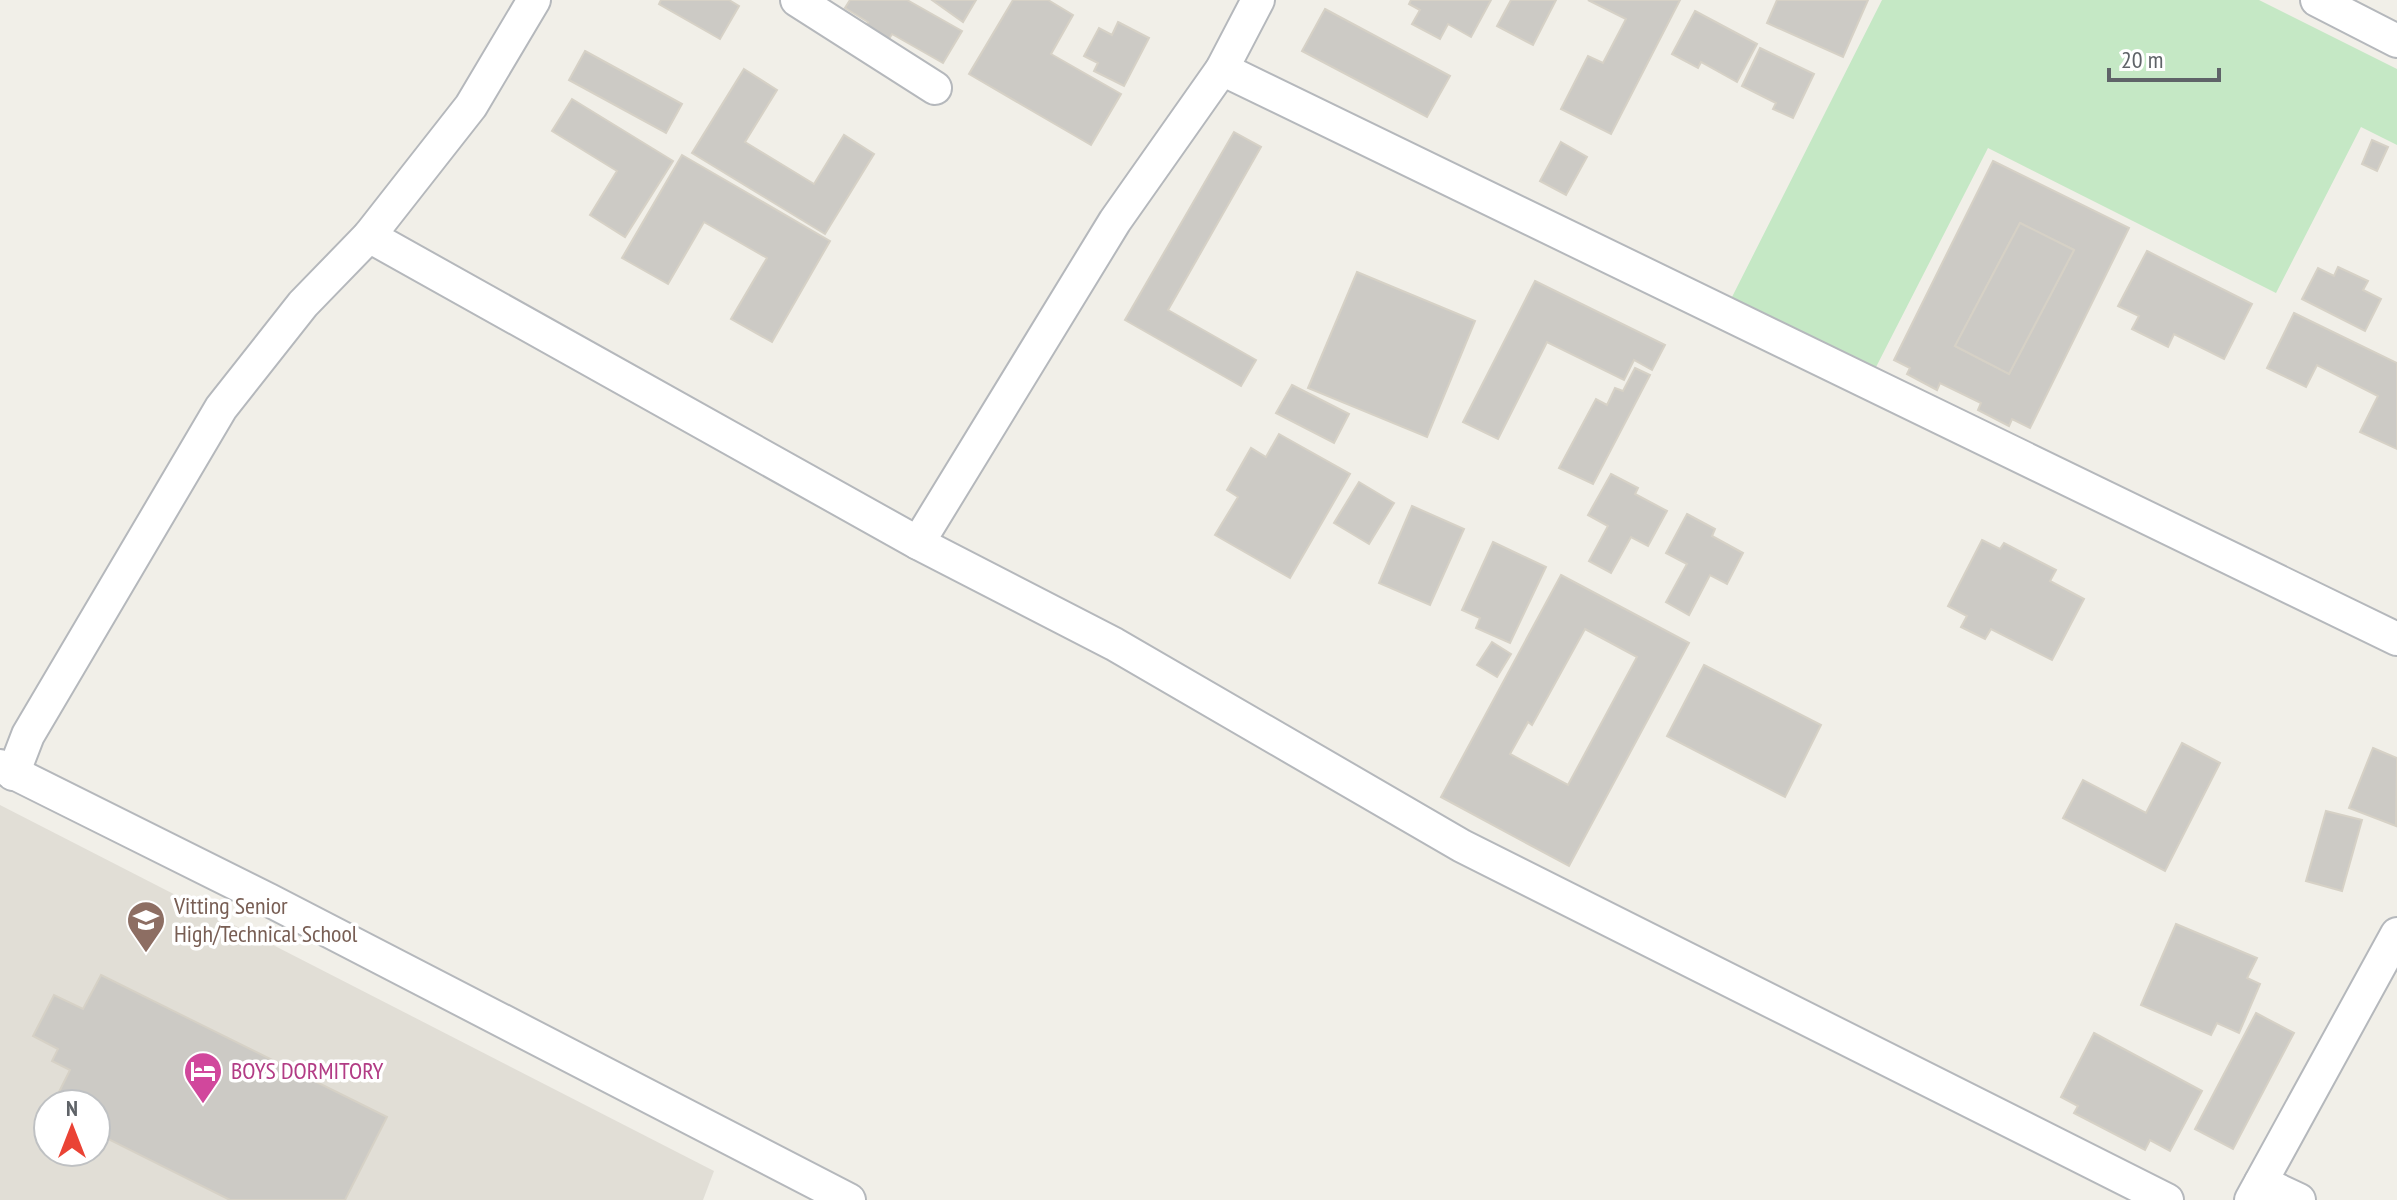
<svg xmlns="http://www.w3.org/2000/svg" width="2397" height="1200" font-family="'PT Sans Narrow',sans-serif">
<style>
.education{fill:#e1ded6;fill-rule:evenodd}
.green{fill:#c5e8c5}
.building{fill:#cccac5;stroke:#d6d1c6;stroke-width:2;fill-rule:evenodd}
.lines{fill:none;stroke-linecap:round;stroke-linejoin:round}
.minor-casing{stroke:#b5b8bc;stroke-width:36}
.minor{stroke:#fff;stroke-width:32}
.labels{text-anchor:middle;stroke-width:7;stroke-linejoin:round;paint-order:stroke}
.education-label{font-size:24px;fill:#785e54;stroke:#fff;text-anchor:start}
.hotel-label{font-size:24px;fill:#b23c85;stroke:#fff;text-anchor:start}
</style>
<rect width="100%" height="100%" fill="#f1efe8"/>
<!-- education -->
<path class="education" d="M0 805 714 1171 703 1200H0ZM48 1104H96V1152H48Z"/>
<!-- green -->
<polygon class="green" points="1882,0 2259,0 2397,69 2397,145 2361,127 2276,293 1988,148 1874,371 1731,299"/>
<!-- building -->
<g class="building">
<polygon points="661,0 729,0 739,6 720,39 659,4"/>
<polygon points="850,0 907,0 962,31 943,63 892,34 886,44 863,31 868,22 845,8"/>
<polygon points="932,0 976,0 963,22"/>
<polygon points="1013,0 1048,0 1073,15 1051,54 1121,94 1091,145 969,74"/>
<polygon points="1411,0 1491,0 1471,37 1448,24 1440,39 1412,24 1420,10 1409,4"/>
<polygon points="1511,0 1556,0 1533,45 1497,26"/>
<polygon points="1588,0 1680,0 1611,134 1561,109 1588,56 1603,63 1626,19"/>
<polygon points="1777,0 1868,0 1843,57 1767,23"/>
<polygon points="1325,9 1450,76 1427,117 1302,51"/>
<polygon points="1695,11 1757,44 1737,82 1701,62 1698,68 1672,54"/>
<polygon points="1118,22 1149,38 1124,86 1094,71 1098,63 1084,56 1099,28 1112,35"/>
<polygon points="1760,48 1814,74 1793,118 1773,109 1776,103 1742,86"/>
<polygon points="585,51 682,104 666,133 569,80"/>
<polygon points="744,69 777,90 745,142 814,184 844,135 874,154 825,234 692,153"/>
<polygon points="572,99 673,161 625,237 590,215 617,171 552,131"/>
<polygon points="1234,132 1261,147 1168,310 1256,360 1241,386 1125,320"/>
<polygon points="2372,140 2388,147 2377,171 2362,164"/>
<polygon points="1561,142 1587,157 1566,195 1540,181"/>
<polygon points="682,155 830,241 772,342 731,319 767,258 704,222 668,284 622,258"/>
<path d="M1993 161 2129 228 2030 428 2012 419 2009 426 1978 410 1981 403 1940 383 1937 390 1907 374 1910 368 1894 360ZM2020 223 2074 250 2009 374 1955 346Z"/>
<polygon points="2020,223 2074,250 2009,374 1955,346"/>
<polygon points="2147,251 2252,304 2224,359 2174,334 2168,347 2132,329 2139,316 2118,306"/>
<polygon points="2338,267 2368,281 2363,290 2381,299 2365,331 2302,299 2318,268 2334,276"/>
<polygon points="1357,272 1475,321 1427,437 1308,388"/>
<polygon points="1535,281 1665,345 1652,370 1634,360 1624,380 1547,342 1498,439 1463,422"/>
<polygon points="2294,313 2397,363 2397,449 2360,432 2378,396 2317,365 2306,387 2267,368"/>
<polygon points="1635,368 1650,375 1593,484 1559,468 1596,399 1607,405 1615,388 1623,391"/>
<polygon points="1292,385 1349,414 1334,443 1276,413"/>
<polygon points="1279,434 1350,474 1290,578 1215,535 1238,497 1227,490 1251,448 1266,457"/>
<polygon points="1611,474 1638,488 1635,494 1667,511 1648,546 1631,537 1611,573 1589,561 1608,526 1588,515"/>
<polygon points="1359,482 1394,503 1369,544 1334,523"/>
<polygon points="1412,506 1464,529 1430,605 1379,583"/>
<polygon points="1687,514 1715,529 1712,536 1743,553 1727,584 1710,575 1689,615 1666,602 1687,564 1666,553"/>
<polygon points="1982,540 2000,549 2004,543 2056,570 2050,581 2084,599 2052,660 1991,629 1985,639 1961,627 1967,616 1948,606"/>
<polygon points="1493,542 1546,567 1510,643 1476,628 1480,618 1462,610"/>
<path d="M1561 575 1689 643 1569 866 1441 797ZM1585 629 1637 657 1568 785 1510 754 1528 722 1532 725Z"/>
<polygon points="1492,642 1511,654 1497,677 1477,665"/>
<polygon points="1704,665 1821,725 1785,797 1667,736"/>
<polygon points="2182,743 2220,763 2165,871 2063,818 2083,780 2146,813"/>
<polygon points="2373,748 2397,758 2396,826 2349,808"/>
<polygon points="2326,811 2362,820 2342,891 2306,881"/>
<polygon points="2176,924 2257,958 2247,978 2260,984 2239,1033 2217,1023 2211,1035 2141,1005"/>
<polygon points="101,975 387,1117 345,1200 230,1200 96,1133 96,1104 53,1104 70,1070 52,1061 58,1049 33,1036 54,995 83,1009"/>
<polygon points="2256,1013 2294,1033 2233,1149 2195,1129"/>
<polygon points="2094,1033 2202,1091 2170,1151 2150,1140 2145,1150 2074,1113 2078,1106 2061,1097"/>
</g>
<g class="lines">
<defs>
<g id="minor">
<polyline points="797,0 935,88"/>
<polyline points="2317,0 2397,41"/>
<polyline points="1222,69 2397,639"/>
<polyline points="369,236 918,543 1114,644 1462,846 2167,1200"/>
<polyline points="918,543 1115,221 1222,69 1258,0"/>
<polyline points="0,766 269,900 849,1200"/>
<polyline points="13,774 28,735 221,408 303,304 369,236 471,106 534,0"/>
<polyline points="2261,1182 2299,1200"/>
<polyline points="2251,1200 2397,934"/>
</g>
</defs>
<!-- minor casing -->
<use href="#minor" class="minor-casing"/>
<!-- minor -->
<use href="#minor" class="minor"/>
</g>
<!-- icons -->
<defs>
<symbol id="school-pin" viewBox="-11 -11 22 30"><path d="M0 17L-7.5 6A9.5 9.5 0 1 1 7.5 6Z" fill="#8d6e63" stroke="#fff"/><path d="M0-5L7-2L0 1L-7-2ZM-4 1L0 2.5L4 1V4Q0 6-4 4Z" fill="#fff"/></symbol>
<symbol id="hotel-pin" viewBox="-11 -11 22 30"><path d="M0 17L-7.5 6A9.5 9.5 0 1 1 7.5 6Z" fill="#d1479c" stroke="#fff"/><path d="M-6-4.5h1.5V1H6V5H4.5V3h-9V5H-6ZM-4 0a1.8 1.8 0 1 1 3.6 0ZM.5 0V-2.5h3Q6-2.5 6 0Z" fill="#fff"/></symbol>
</defs>
<g fill-rule="evenodd">
<use href="#school-pin" x="124" y="898" width="44" height="60"/>
<use href="#hotel-pin" x="181" y="1049" width="44" height="60"/>
</g>
<g class="labels">
<!-- education labels -->
<g class="education-label">
<text x="174" y="914">Vitting Senior<tspan x="174" dy="28">High/Technical School</tspan></text>
</g>
<!-- hotel labels -->
<g class="hotel-label">
<text x="231" y="1079">BOYS DORMITORY</text>
</g>
</g>
<!-- north arrow -->
<g transform="translate(72 1128)"><circle r="38" fill="#ffffff" stroke="#bfc1c3" stroke-width="2"/>
<path d="M0-6L14 30L0 20L-14 30Z" fill="#ea4335"/>
<text y="-12" font-size="22" font-weight="bold" text-anchor="middle" fill="#5f6368">N</text>
</g>
<!-- scale -->
<path d="M2109 68v12h110v-12" fill="none" stroke="#5f6368" stroke-width="4"/>
<text x="2121" y="68" font-size="24" fill="#5f6368" stroke="#ffffff" stroke-width="6" paint-order="stroke">20 m</text>
</svg>
